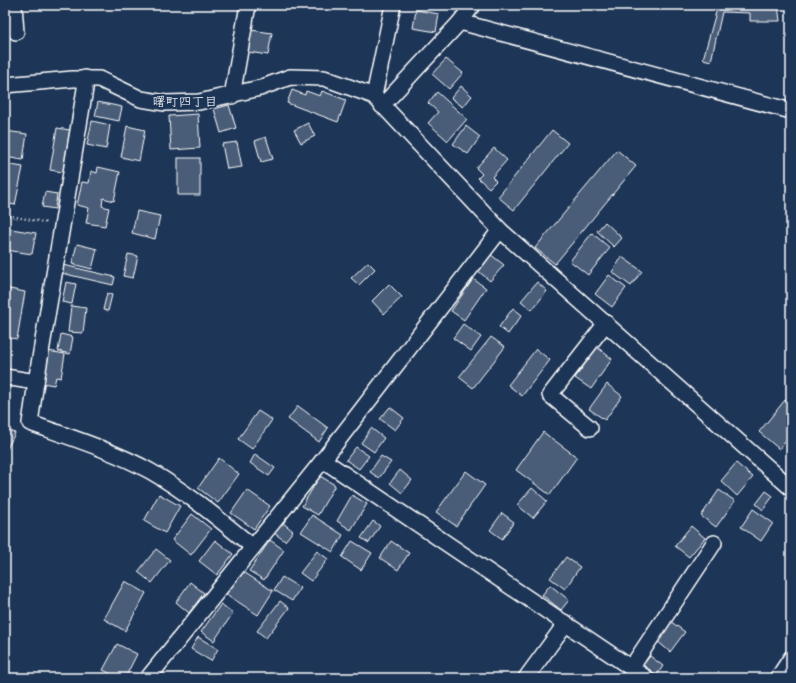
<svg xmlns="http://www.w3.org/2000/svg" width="796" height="683" font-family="Itim,'Klee One',sans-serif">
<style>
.building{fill:#4a5d79;stroke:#fff}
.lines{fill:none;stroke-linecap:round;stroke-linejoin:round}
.street-casing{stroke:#fff;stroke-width:18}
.path{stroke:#fff;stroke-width:2.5;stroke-dasharray:1 3;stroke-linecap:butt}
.street{stroke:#1d3557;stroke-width:15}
.labels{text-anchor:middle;stroke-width:4;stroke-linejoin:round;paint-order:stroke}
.neighbourhood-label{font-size:13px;fill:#fff;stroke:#1d3557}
</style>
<rect width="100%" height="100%" fill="#1d3557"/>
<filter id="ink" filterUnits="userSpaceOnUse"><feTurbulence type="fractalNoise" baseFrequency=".025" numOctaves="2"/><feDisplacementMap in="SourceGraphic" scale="8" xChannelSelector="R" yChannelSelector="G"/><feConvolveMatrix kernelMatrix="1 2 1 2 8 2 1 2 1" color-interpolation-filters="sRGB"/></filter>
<g filter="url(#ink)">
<!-- building -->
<g class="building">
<polygon points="718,5 778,5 780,21 750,21 750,13 722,12 711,61 703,59"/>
<polygon points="416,10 439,14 436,32 413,28"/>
<polygon points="251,30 272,33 268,55 248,52"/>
<polygon points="446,59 463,73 449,89 432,74"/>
<polygon points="461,86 472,96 463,107 451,98"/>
<polygon points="292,90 305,95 306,91 320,96 322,91 346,100 338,122 287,103"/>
<polygon points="437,92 467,119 448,141 428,123 438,112 428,103"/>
<polygon points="98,102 122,107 119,121 95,116"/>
<polygon points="229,105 236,128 221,133 214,109"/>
<polygon points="198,114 200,148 171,150 169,116"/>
<polygon points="92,121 110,125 106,149 87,145"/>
<polygon points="308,123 315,136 301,143 294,130"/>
<polygon points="127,126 145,130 139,161 121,157"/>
<polygon points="466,126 480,137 468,154 453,144"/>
<polygon points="57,128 70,130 63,172 50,170"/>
<polygon points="552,130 568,143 514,210 498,197"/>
<polygon points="5,131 27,134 23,160 5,157"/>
<polygon points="266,137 273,159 261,162 255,141"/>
<polygon points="237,142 242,167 227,169 222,144"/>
<polygon points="494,148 507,160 492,177 496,181 489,188 478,178 482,174 476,168"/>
<polygon points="617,150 636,166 555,264 535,248"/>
<rect x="178" y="158" width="22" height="37"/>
<polygon points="5,164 23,167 15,205 5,203"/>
<polygon points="98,167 120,172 114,201 103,198 102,206 109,208 105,226 86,223 89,208 77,205 82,182 89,183 91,171 97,173"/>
<polygon points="45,192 57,194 55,209 42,207"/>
<polygon points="137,211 160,216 155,239 132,233"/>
<polygon points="605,222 622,238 614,247 597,231"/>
<polygon points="5,228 36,233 32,254 6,250 5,254"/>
<polygon points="592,233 610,248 588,275 570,261"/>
<polygon points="77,244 97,249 92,269 72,264"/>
<polygon points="128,254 138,256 133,278 123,276"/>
<polygon points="490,254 504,265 490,281 477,270"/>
<polygon points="622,257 642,271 631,286 612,272"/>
<polygon points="368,262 375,269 359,285 351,278"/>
<polygon points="63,265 115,277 113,285 61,273"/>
<polygon points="609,275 626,288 612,307 595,294"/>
<polygon points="473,279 486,288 464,320 451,311"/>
<polygon points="66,282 76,284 72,304 62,302"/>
<polygon points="537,282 547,291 532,310 521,301"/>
<polygon points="389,284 402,297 384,314 372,301"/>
<polygon points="5,288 25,292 17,339 5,337"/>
<polygon points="107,293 112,295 108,311 103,310"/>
<polygon points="71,306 86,308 83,333 68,332"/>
<polygon points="513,308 522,315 508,334 499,327"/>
<polygon points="463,324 481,337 471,351 453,338"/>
<polygon points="61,334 73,337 70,354 58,351"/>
<polygon points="491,337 505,347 473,388 459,377"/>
<polygon points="597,347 612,359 591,389 575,378"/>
<polygon points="536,349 550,360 522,396 508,385"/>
<polygon points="48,351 65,354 61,378 56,377 54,385 42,383"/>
<polygon points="607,384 622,396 605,420 589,409"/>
<polygon points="785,400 791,406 791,435 779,449 759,432"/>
<polygon points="298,406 328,428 319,442 288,419"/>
<polygon points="390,407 404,418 395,430 380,419"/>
<polygon points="258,411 272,420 252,449 238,439"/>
<polygon points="5,428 15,433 5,453"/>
<polygon points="371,428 384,438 374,452 361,443"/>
<polygon points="543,432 577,457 550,495 516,470"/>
<polygon points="356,447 369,456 359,469 346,460"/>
<polygon points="255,454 275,468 269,476 250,463"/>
<polygon points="381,456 391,462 379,478 370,472"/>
<polygon points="219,458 239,474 218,503 198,488"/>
<polygon points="736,463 753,477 737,496 721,481"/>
<polygon points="400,470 412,480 402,493 390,483"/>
<polygon points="466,471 485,485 456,526 436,512"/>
<polygon points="320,476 335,485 318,515 302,506"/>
<polygon points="532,488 547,501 533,518 517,505"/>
<polygon points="247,490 270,506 254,529 231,513"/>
<polygon points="719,490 735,501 716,527 701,516"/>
<polygon points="766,491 773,496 763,510 756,504"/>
<polygon points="159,494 180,506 165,533 144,521"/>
<polygon points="352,495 367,504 351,530 337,521"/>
<polygon points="753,509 773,523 761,541 741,527"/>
<polygon points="502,513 514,522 502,539 490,530"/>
<polygon points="192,514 211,529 191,555 172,540"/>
<polygon points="312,515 343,535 333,552 301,532"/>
<polygon points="373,521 380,526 369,543 361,538"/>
<polygon points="282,522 293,531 285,541 274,533"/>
<polygon points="691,526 705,538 689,557 675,546"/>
<polygon points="215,540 233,554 217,575 199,561"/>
<polygon points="270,540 284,550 264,580 249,571"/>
<polygon points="352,541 372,553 361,570 342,557"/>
<polygon points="391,541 409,553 398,570 380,558"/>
<polygon points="156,549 170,560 152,583 138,572"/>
<polygon points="317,551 328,559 311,581 300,573"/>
<polygon points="566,557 580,567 565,589 550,578"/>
<polygon points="242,571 273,591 258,615 226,594"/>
<polygon points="282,577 300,588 292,601 274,590"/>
<polygon points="125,581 146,593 125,631 104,619"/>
<polygon points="190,582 204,593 189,613 176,602"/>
<polygon points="550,585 569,600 561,610 542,595"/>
<polygon points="280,601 289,608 266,638 257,631"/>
<polygon points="221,604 233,613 214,641 201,632"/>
<polygon points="670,621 685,632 670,652 656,640"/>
<polygon points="198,637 218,649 211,661 191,649"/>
<polygon points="117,644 137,654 125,678 119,678 103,670"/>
<polygon points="650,656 663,666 657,675 643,665"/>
</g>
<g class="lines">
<defs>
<g id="street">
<polyline points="14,5 16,32"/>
<polyline points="460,22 791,111"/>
<polyline points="5,85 73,79 99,79 141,99 165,103 199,102 260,88 290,77 324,78 374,96 500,230 791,488"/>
<polyline points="232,96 248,5"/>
<polyline points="374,96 393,5"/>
<polyline points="382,106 460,22 473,5"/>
<polyline points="5,377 36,382 85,89 85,78"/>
<path d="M36 382 30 423C69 437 114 451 150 471 187 492 220 520 253 547"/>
<polyline points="590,428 550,395 606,323"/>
<polyline points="323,460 646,678"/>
<polyline points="631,668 714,543"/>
<polyline points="148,678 323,460 500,230"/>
<polyline points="526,678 566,623"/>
<polyline points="778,678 791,658"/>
</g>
</defs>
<!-- street casing -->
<use href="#street" class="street-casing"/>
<!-- path -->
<polyline class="path" points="5,215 48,223"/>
<!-- street -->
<use href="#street" class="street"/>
</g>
</g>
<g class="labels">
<!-- neighbourhood labels -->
<g class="neighbourhood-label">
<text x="185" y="106">曙町四丁目</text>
</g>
</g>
<!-- margin -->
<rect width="796" height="683" fill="none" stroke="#1d3557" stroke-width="20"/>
<rect x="10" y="10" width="776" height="663" fill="none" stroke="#fff" stroke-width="1.5" filter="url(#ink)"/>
</svg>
